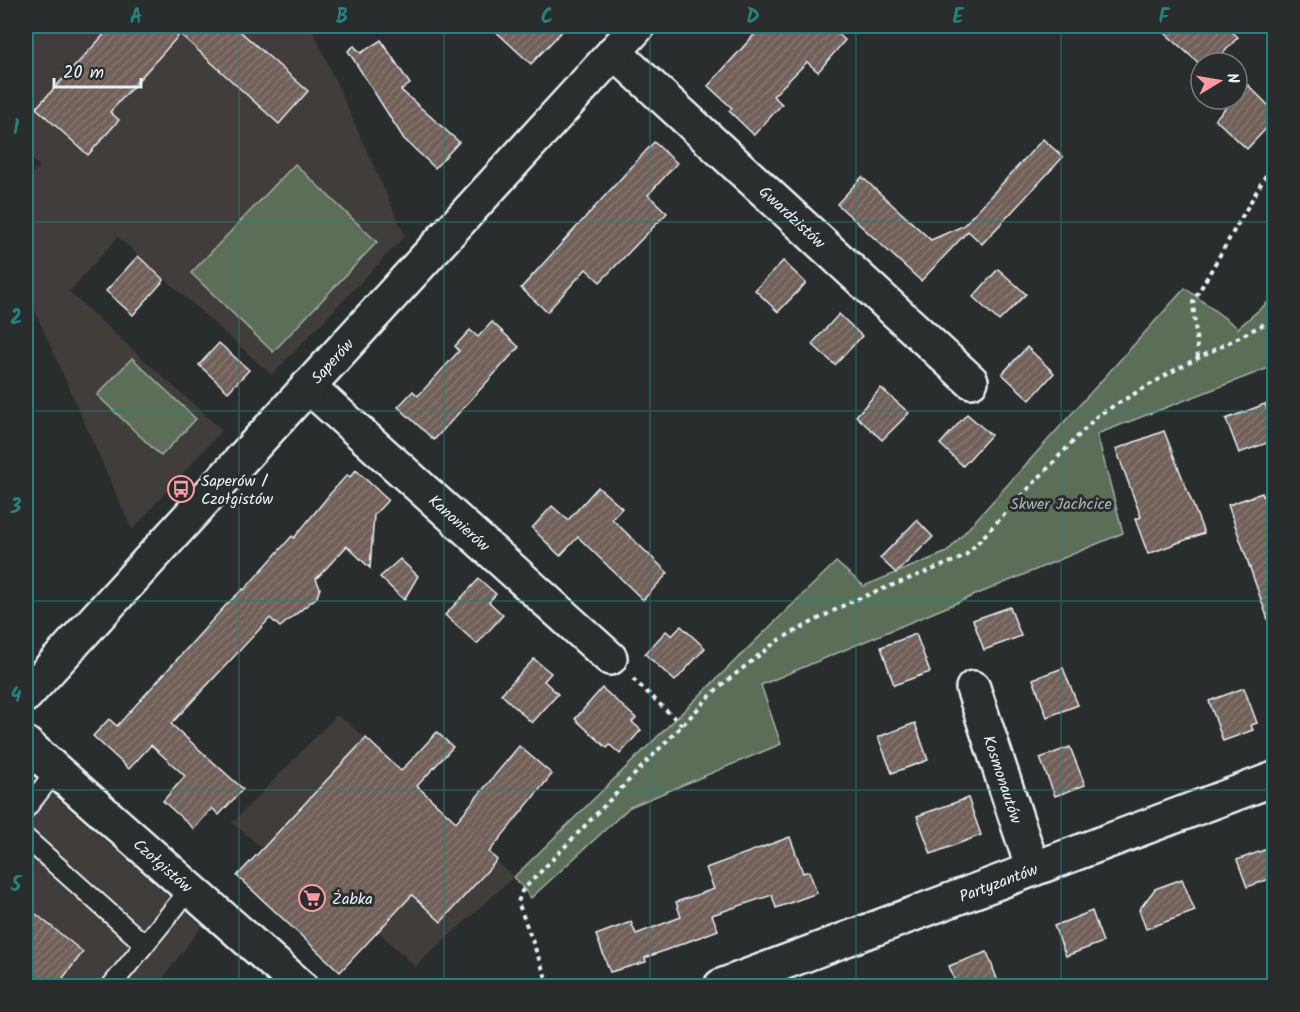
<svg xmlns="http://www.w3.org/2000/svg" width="1300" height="1012" font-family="Kalam,sans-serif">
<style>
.built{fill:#3f3c3b}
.green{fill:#5d6e58;stroke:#a2b0a8;stroke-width:1.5}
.building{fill:url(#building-hatch);stroke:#e8f1f8;stroke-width:1.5}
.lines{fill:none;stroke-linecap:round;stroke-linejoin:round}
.service-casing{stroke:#e8f1f8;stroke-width:22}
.minor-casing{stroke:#e8f1f8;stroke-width:38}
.tertiary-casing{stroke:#e8f1f8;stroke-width:38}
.path{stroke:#e8f1f8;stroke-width:4;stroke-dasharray:4.5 4.5;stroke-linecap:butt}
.service{stroke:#2a2d2e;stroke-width:18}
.minor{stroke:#2a2d2e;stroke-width:33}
.tertiary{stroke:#2a2d2e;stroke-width:33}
.grid{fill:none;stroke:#25827c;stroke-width:1.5;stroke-opacity:0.55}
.labels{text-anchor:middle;stroke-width:6;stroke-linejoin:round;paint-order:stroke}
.street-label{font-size:16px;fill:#e8f1f8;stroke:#2a2d2e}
.poi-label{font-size:16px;fill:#e8f1f8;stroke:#2a2d2e;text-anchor:start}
.park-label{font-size:16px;fill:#a9b6b0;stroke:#2a2d2e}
.neatline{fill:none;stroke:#25827c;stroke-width:2}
.grid-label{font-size:20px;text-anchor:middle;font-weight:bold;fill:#25827c}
</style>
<defs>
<pattern id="building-hatch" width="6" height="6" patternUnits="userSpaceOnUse" patternTransform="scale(1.5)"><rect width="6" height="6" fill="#716059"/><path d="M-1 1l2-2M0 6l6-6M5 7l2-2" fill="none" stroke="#857772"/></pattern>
</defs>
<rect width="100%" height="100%" fill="#2a2d2e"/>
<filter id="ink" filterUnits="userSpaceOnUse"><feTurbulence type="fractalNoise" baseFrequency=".0167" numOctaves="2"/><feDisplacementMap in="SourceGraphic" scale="12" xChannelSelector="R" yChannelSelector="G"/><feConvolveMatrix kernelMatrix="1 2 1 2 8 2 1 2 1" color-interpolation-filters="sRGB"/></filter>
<g filter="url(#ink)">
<!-- built -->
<g class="built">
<polygon points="37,26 311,26 405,236 272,375 118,237 69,292 222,430 132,530 26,291 26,177 40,167 26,154 26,39"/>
<polygon points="337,715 366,738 514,877 415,967 378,931 388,920 285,825 263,848 232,823"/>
<polygon points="26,771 202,926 157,986 26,986"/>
</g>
<!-- green -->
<g class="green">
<polygon points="295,164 377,242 273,352 191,273"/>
<polygon points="1185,288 1238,328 1274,297 1274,366 1097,434 1123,533 761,685 781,744 630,807 531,898 514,877 836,562 864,586 947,552"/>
<polygon points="132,358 196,419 161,456 97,395"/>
</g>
<!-- building -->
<g class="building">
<polygon points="112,26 234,26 308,91 279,124 180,34 110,112 119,120 88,155 36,108"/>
<polygon points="490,26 567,26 531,64"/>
<polygon points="762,26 829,26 845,40 818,72 807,62 773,96 782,104 754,135 729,111 732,108 708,86"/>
<polygon points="1157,26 1225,26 1238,37 1214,63 1201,63 1201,65"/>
<polygon points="381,40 410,84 401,90 459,142 435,168 404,139 348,51 354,46 361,53"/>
<polygon points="1248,85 1275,112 1275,119 1247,149 1215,119"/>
<polygon points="1043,139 1063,157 982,244 968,231 921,281 837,204 862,177 931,240 963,226"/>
<polygon points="654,142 677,163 648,195 667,213 600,282 586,269 547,312 521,288"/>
<polygon points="138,256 164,280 133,315 106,291"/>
<polygon points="783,261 806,283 778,312 755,290"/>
<polygon points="998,269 1026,294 999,321 973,297"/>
<polygon points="839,314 862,336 835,365 812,344"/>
<polygon points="492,322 519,347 434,440 398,407 413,391 418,396 459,351 455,346 470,330 478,337"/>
<polygon points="219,343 249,370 228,392 199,365"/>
<polygon points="1027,347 1054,373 1030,400 1002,374"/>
<polygon points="881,388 909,413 882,440 856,416"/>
<polygon points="1265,404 1275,429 1275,440 1239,453 1226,419"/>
<polygon points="967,414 991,435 963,466 940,444"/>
<polygon points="1164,431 1204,533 1148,554 1135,519 1141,517 1116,449"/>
<polygon points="356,470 388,500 374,515 370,568 347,546 316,579 320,588 317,597 280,627 270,618 171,724 243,789 219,815 212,808 194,829 163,801 185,776 151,745 129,769 93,736 109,719 117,726 227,604 243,589 244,590 292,536 294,538 330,494 347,475 350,477"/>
<polygon points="598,487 622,508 612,519 668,573 643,600 578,537 560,556 532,528 552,506 568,520"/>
<polygon points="1262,493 1275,528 1275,627 1271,628 1228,505"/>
<polygon points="917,520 933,537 896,573 880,558"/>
<polygon points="400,559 418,576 404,600 380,577"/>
<polygon points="479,579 496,594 489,602 503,615 477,644 445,615"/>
<polygon points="1010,607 1021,636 984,650 973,620"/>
<polygon points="681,626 705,648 675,681 645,654 666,631 672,636"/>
<polygon points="916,634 930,672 894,685 881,647"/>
<polygon points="534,659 551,673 544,681 558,694 532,723 501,694"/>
<polygon points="1063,668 1078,705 1047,717 1033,679"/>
<polygon points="602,688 636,718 632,722 641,730 620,754 610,745 607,748 575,719"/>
<polygon points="1244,688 1257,723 1251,725 1253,730 1223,741 1209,701"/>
<polygon points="915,723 928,760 892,773 878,737"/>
<polygon points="437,732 453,747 417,786 456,822 519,746 552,774 489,852 497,860 441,922 412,895 340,972 237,876 366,738 401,771"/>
<polygon points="1070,747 1085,785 1055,796 1040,758"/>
<polygon points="968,798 981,835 931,854 917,816"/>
<polygon points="790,837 803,873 809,871 817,893 776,908 772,895 712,915 718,930 645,958 646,962 610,972 596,935 631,922 636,934 681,917 676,902 714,889 706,868"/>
<polygon points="1275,846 1275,877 1247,887 1237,860"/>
<polygon points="1182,879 1195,911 1146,929 1139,910 1155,889"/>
<polygon points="26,906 83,952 56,987 26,987"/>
<polygon points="1092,911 1103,942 1066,956 1054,926"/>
<polygon points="987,952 1000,987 957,987 949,966"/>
</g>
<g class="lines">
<defs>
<g id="service">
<polyline points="26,809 55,772"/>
<polyline points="26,838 144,944"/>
<polyline points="111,986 190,889"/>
</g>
<g id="minor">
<path id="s1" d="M614 52 971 381"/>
<path id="s2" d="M308 386 610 658"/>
<path id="s3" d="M973 688 1033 869"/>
<path id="s4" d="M26 744 300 986"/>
<path id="s5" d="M721 986 1274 779"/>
</g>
<g id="tertiary">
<path id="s6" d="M26 695 638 26"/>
</g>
</defs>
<!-- service casing -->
<use href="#service" class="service-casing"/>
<!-- minor casing -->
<use href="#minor" class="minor-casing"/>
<!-- tertiary casing -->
<use href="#tertiary" class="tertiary-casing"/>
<!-- path -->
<g class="path">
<polyline points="1198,358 1193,302 1274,161"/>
<polyline points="633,679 682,725"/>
<polyline points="549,986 518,902 522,891 719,687 777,641 850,602 964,557 1098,415 1175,370 1274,319"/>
</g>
<!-- service -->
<use href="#service" class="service"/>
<!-- minor -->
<use href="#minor" class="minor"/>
<!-- tertiary -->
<use href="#tertiary" class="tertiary"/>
</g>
</g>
<!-- grid -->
<path class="grid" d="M239 26V986M444 26V986M650 26V986M856 26V986M1061 26V986M26 222H1274M26 411H1274M26 601H1274M26 790H1274"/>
<!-- icons -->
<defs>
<symbol id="bus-ring" viewBox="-11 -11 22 22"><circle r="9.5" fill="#2a2d2e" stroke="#ff9aa2" stroke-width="1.5"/><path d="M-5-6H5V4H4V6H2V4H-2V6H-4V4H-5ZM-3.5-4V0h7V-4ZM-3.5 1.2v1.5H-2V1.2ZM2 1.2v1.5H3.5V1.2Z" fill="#ff9aa2"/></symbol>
<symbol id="supermarket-ring" viewBox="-11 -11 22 22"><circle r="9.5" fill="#2a2d2e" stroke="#ff9aa2" stroke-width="1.5"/><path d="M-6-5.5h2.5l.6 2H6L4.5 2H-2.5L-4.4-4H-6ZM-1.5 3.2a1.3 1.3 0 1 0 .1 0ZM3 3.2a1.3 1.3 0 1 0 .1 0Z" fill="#ff9aa2"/></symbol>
</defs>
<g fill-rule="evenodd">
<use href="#bus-ring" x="166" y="474" width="30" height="30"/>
<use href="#supermarket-ring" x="297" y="883" width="30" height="30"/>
</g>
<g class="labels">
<!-- street labels -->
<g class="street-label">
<text dy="6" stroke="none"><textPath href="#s1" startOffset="243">Gwardzistów</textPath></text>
<text dy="6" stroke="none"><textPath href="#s6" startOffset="453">Saperów</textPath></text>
<text dy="6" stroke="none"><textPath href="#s2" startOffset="204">Kanonierów</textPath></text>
<text dy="6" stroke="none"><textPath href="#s3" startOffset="96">Kosmonautów</textPath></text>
<text dy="6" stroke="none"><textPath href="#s4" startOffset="183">Czołgistów</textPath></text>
<text dy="6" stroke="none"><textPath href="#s5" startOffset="296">Partyzantów</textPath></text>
</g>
<!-- poi labels -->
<g class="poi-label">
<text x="201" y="486">Saperów /<tspan x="201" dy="18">Czołgistów</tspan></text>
<text x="332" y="904">Żabka</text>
</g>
<!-- park labels -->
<g class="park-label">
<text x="1061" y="509">Skwer Jachcice</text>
</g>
</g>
<!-- margin -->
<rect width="1300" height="1012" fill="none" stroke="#2a2d2e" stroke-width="66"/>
<!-- north arrow -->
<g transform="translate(1219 81) rotate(79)"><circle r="28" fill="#2a2d2e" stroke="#767b7f" stroke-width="1.5"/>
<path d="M0-4.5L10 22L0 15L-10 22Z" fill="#ff9aa2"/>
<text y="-9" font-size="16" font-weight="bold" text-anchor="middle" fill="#e8f1f8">N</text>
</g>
<!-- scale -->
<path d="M54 78v9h87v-9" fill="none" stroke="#e8f1f8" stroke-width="3"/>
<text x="63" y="78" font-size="18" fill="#e8f1f8" stroke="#2a2d2e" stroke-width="4.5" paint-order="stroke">20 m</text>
<rect x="33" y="33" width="1234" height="946" class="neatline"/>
<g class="grid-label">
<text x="136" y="23">A</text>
<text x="342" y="23">B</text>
<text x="547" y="23">C</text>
<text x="753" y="23">D</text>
<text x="958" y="23">E</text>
<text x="1164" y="23">F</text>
<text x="16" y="134">1</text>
<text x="16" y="324">2</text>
<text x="16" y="513">3</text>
<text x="16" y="702">4</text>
<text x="16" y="891">5</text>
</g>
</svg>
